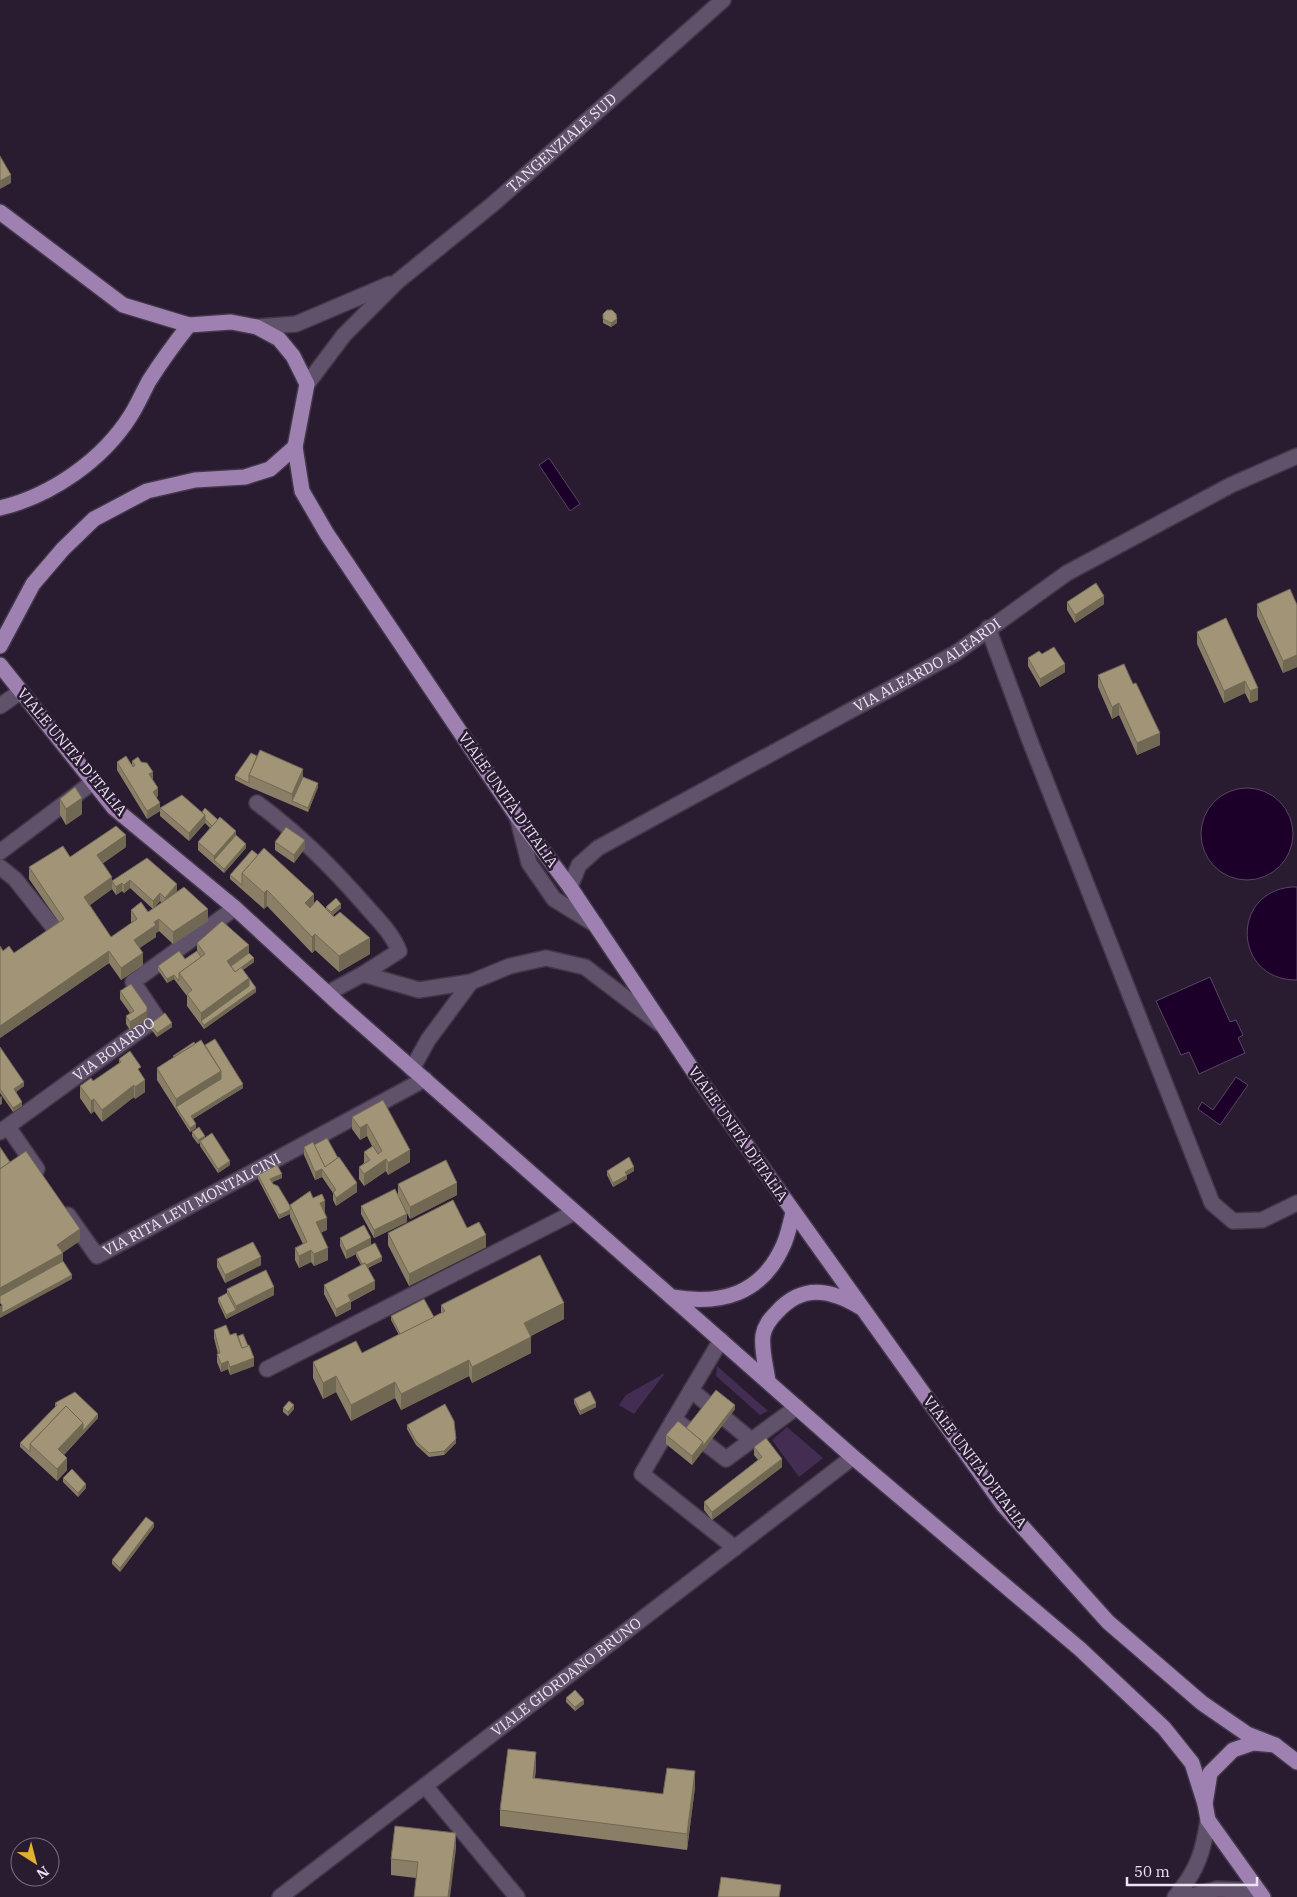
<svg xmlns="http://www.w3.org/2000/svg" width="1297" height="1897" font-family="'IBM Plex Serif',serif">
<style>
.green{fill:#442d52}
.water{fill:#1c002a;stroke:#5a4466}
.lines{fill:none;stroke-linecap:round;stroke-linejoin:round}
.minor-casing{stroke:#423749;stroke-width:18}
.major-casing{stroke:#423749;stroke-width:18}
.minor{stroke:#61526b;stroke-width:15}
.major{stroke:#9e80b1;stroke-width:15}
.wall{fill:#8a7f66;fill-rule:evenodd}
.shaded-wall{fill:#716853}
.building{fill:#a19477;stroke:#716853}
.labels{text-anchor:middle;stroke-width:5;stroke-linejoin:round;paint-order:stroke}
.street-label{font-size:15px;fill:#ece3f2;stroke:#291c31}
</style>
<rect width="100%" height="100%" fill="#291c31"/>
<!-- green -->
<g class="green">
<polygon points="717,1366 768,1411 760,1415 716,1376"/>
<polygon points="665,1373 634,1414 619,1405 626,1395"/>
<polygon points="787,1427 823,1458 799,1477 772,1440"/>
</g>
<!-- water -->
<g class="water">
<polygon points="549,458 580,504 570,511 539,465"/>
<circle cx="1247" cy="834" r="46"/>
<path d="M1291 887H1297V980H1295C1234 979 1230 893 1291 887Z"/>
<polygon points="1210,977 1230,1022 1236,1020 1243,1035 1238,1038 1245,1053 1199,1074 1189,1052 1181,1055 1156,1001"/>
<polygon points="1236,1077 1248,1085 1220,1125 1198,1109 1202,1102 1213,1110"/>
</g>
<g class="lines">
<defs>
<g id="minor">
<polyline points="257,327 296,324 390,284"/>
<path id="s1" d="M307 384 344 335 398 281 493 204 723 0"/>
<polyline points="988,628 1030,741 1212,1203 1233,1221 1262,1220 1297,1203"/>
<polyline points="0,706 20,692"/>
<path d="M257 803C298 833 332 867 365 905 378 920 392 933 399 951L363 974"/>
<polyline points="517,816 529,863 554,899 596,925"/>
<polyline points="0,852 93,782"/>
<polyline points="0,867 15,879 54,928"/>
<path id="s2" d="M570 887 579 865 598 848 956 653 1067 573 1231 485 1297 456"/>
<polyline points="328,993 363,974 419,990 471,982 510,966 546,958 585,967 660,1024"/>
<polyline points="412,1069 428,1040 471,982"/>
<polyline points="8,1127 37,1169"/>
<path id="s3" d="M0 1132 157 1018 133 982 235 908"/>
<path id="s4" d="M68 1215 97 1256 425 1079"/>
<polyline points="721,1340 674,1419 726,1459 797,1407"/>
<polyline points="267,1369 575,1212"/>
<polyline points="691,1390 751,1440"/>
<polyline points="674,1419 642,1474 735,1548"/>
<polyline points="425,1786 517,1897"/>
<path id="s5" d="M280 1897 853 1457"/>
<path d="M1175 1897C1197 1871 1203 1853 1208 1820"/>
<polyline points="1188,1897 1217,1889 1258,1891"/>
</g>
<g id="major">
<polyline points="0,212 123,305 189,325 231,322 257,327 279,339 293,356 307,384 295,447 302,491 327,534 516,815 570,887 694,1072 1003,1505 1108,1622 1202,1703 1247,1734 1275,1745"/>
<path d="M0 508C51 496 103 460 131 415 138 404 143 392 149 381 161 362 175 343 189 325"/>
<polyline points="0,646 33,584 63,549 94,519 147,491 195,480 245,477 270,469 295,447"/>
<polyline points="0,665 114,808 235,908 340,1005 853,1457 1080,1649 1164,1728 1192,1763 1205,1804"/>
<path d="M672 1297C721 1305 761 1295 783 1246 788 1236 790 1223 793 1213"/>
<path d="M768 1381C766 1366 761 1350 763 1335 765 1325 770 1319 777 1312 802 1284 830 1289 860 1307"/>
<polyline points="1263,1897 1208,1820 1205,1804 1210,1773 1233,1750 1253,1743 1275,1745 1297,1762"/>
</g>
</defs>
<!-- minor casing -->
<use href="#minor" class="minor-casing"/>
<!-- major casing -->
<use href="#major" class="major-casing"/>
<!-- minor -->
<use href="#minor" class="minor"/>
<!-- major -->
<use href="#major" class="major"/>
</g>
<!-- wall -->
<g class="wall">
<polygon points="603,314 617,323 611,327 603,323"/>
<polygon points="1067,602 1104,604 1075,623 1067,610"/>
<polygon points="1257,604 1297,605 1297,667 1283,673 1257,616"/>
<polygon points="1226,618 1258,700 1250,703 1245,693 1224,703 1197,644 1197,632"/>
<polygon points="1042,654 1065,672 1040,687 1028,666 1028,658"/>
<polygon points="1098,675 1160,745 1137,755 1119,715 1112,719 1098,687"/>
<polygon points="257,756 303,777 318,787 308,812 249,787 235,780 235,776"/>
<polygon points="132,761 153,780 158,796 156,797 160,811 147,819 117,770 117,762 132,766"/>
<polygon points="60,799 82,814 66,825 60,815"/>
<polygon points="160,808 202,812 236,835 246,848 224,873 198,850 198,842 210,828 205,823 189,841 160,816"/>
<polygon points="275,842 305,848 294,863 275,850"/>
<path d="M126 847 102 864 112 881 147 858 177 892 208 921 173 944 159 931 156 933V937L139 948 143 965 121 980 109 963 0 1038V946L3 951 14 953 59 922 29 879V867L70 857ZM130 888 153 909 148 912 131 910V922L132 923 111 937 90 905 112 889 116 895 122 891 124 893ZM160 901 162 903 154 908Z"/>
<polygon points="252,850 314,904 326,909 326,907 341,908 333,915 370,954 339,972 315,950 312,953 267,906 264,909 230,879 230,875"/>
<polygon points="197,943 249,953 254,962 243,970 256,992 204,1029 187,1006 187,996 174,979 167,983 158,970 158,966 185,959 197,951"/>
<polygon points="120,991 147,1015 147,1019 130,1030 126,1024 126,1016 130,1013 120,999"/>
<polygon points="150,1024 172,1027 157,1037 150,1028"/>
<polygon points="195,1044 205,1045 243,1088 193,1119 196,1128 190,1132 157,1080 157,1068 173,1058 173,1056"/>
<polygon points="0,1047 24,1086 16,1092 22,1106 13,1112 0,1093"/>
<polygon points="119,1059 141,1074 145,1092 135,1099 134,1097 102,1122 94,1111 91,1114 80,1098 80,1086 93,1081 119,1063"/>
<polygon points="383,1100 410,1162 388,1175 386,1171 364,1186 359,1179 359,1167 364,1163 364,1152 372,1146 367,1136 360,1140 352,1129 352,1117"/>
<polygon points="192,1132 205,1138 230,1165 218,1173 200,1146 200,1143 198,1144 192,1136"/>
<polygon points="304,1147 338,1158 357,1192 336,1206 333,1200 333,1193 322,1177 315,1180 304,1155"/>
<polygon points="607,1171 634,1171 627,1175 627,1179 613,1187 607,1175"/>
<polygon points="258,1175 282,1178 272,1182 290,1206 313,1198 325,1213 327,1230 321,1232 328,1260 314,1266 311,1262 299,1268 295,1260 295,1248 303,1244 290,1217 290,1214 279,1219 258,1179"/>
<polygon points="398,1184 457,1195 410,1219 398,1196"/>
<polygon points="361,1206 407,1222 374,1238 361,1214"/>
<polygon points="467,1228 486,1247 409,1286 388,1245 388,1233"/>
<polygon points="340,1238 371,1245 382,1261 368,1268 375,1289 351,1302 351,1309 336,1317 324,1294 324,1285 361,1265 356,1256 356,1254 346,1259 340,1246"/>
<polygon points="217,1259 261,1265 225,1283 217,1267"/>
<polygon points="227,1289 274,1295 226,1319 218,1302 218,1298 227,1293"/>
<polygon points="441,1305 564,1319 531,1336 531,1353 472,1383 469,1376 401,1410 395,1398 351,1421 336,1392 323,1399 313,1378 313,1362 362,1353 399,1335 391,1320 391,1316 434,1317 441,1313"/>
<polygon points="214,1330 230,1335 238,1336 254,1366 230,1375 228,1369 221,1372 217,1362 217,1354 218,1354 214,1338"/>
<polygon points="574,1399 596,1407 580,1415 574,1403"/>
<polygon points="55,1403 98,1418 64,1455 67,1470 57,1481 20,1447 20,1443 55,1407"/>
<polygon points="283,1408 294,1409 288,1416 283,1412"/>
<polygon points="735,1409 692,1465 666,1444 666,1435"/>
<polygon points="407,1425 456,1443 444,1455 429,1457 416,1445 407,1429"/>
<polygon points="754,1447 782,1467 712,1520 704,1510 704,1502 758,1460 754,1455"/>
<polygon points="63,1478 86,1488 78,1497 63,1482"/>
<polygon points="154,1527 120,1572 112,1564 112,1560"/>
<polygon points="566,1698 584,1704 575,1711 566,1702"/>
<polygon points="536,1768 535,1778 663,1794 695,1787 687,1850 500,1826 500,1810"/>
<polygon points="456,1849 416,1878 391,1875 391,1859"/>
</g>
<!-- shaded-wall -->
<g class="shaded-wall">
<polygon points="11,175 11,183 0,189 0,181"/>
<polygon points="617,319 617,323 611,327 611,323"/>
<polygon points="1104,596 1104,604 1075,623 1075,615"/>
<polygon points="1297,655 1297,667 1283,673 1283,661"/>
<polygon points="1065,664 1065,672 1040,687 1040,679"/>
<polygon points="1245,681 1245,693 1224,703 1224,691"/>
<polygon points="1258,688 1258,700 1250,703 1250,691"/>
<polygon points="1119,703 1119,715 1112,719 1112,707"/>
<polygon points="1160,733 1160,745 1137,755 1137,743"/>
<polygon points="303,769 303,781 292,801 292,794"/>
<polygon points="153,772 153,780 149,782 149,774"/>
<polygon points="318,783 318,787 308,812 308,808"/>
<polygon points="158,788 158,796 153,800 153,792"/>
<polygon points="82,798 82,814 66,825 66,809"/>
<polygon points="160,803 160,811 147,819 147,811"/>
<polygon points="205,815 205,823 189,841 189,833"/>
<polygon points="236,831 236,839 214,860 214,856"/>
<polygon points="126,835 126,847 97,867 97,855"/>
<polygon points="305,840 305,848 294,863 294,855"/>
<polygon points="246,844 246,848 224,873 224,869"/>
<polygon points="112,877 112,889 84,909 84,897"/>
<polygon points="130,880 130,888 124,893 124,885"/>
<polygon points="122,883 122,891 116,895 116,887"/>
<polygon points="177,884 177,893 165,906 165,898"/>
<polygon points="267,890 267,906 264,909 264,893"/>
<polygon points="160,893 160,901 153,909 153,901"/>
<polygon points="314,894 314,910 305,919 305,903"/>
<polygon points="341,904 341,908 331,917 331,912"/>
<polygon points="208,909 208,921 173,944 173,932"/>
<polygon points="159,919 159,931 156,933 156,937 134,952 134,940"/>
<polygon points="315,934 315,950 312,953 312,937"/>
<polygon points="370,938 370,954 339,972 339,956"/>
<polygon points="249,945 249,957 227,969 227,961"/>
<polygon points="109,951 109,963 0,1038 0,1026"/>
<polygon points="143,953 143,965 121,980 121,968"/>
<polygon points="254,958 254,962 241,971 241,967"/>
<polygon points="174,975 174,979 167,983 167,979"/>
<polygon points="249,978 249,990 201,1021 201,1013"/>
<polygon points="256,988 256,992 204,1029 204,1025"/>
<polygon points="147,1007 147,1019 130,1030 130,1022"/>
<polygon points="172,1023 172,1027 157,1037 157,1033"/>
<polygon points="221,1071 221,1083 176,1107 176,1099"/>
<polygon points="145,1080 145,1092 135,1099 135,1087"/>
<polygon points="24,1082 24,1086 14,1093 14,1089"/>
<polygon points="243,1084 243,1088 191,1120 191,1116"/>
<polygon points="134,1085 134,1097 102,1122 102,1110"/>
<polygon points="2,1096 2,1104 0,1105 0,1097"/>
<polygon points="94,1099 94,1111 91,1114 91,1101"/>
<polygon points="22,1102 22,1106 13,1112 13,1108"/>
<polygon points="196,1124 196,1128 190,1132 190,1128"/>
<polygon points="367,1124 367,1136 360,1140 360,1128"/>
<polygon points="205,1136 205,1140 198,1144 198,1140"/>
<polygon points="410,1150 410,1162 388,1175 388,1163"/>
<polygon points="386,1159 386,1171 364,1186 364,1174"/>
<polygon points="230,1161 230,1165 218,1173 218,1169"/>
<polygon points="634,1167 634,1171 627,1175 627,1179 613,1187 613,1183 625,1172"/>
<polygon points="322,1169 322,1177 315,1180 315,1172"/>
<polygon points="282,1174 282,1178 270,1183 270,1179"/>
<polygon points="357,1183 357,1192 336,1206 336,1198"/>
<polygon points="457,1183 457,1195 410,1219 410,1207"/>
<polygon points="325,1201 325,1213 320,1215 320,1203"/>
<polygon points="290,1210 290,1214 279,1219 279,1215"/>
<polygon points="407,1214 407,1222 374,1238 374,1230"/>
<polygon points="327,1218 327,1230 316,1235 316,1222"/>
<polygon points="80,1229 80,1241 61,1254 63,1253 63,1265 0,1300 0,1288 57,1245"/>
<polygon points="486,1235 486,1247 409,1286 409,1274"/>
<polygon points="371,1238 371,1247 356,1252 356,1254 346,1259 346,1251"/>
<polygon points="328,1248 328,1260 314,1266 314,1254"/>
<polygon points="311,1250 311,1262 299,1268 299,1256"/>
<polygon points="261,1257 261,1265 225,1283 225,1275"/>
<polygon points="382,1257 382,1261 363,1270 363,1266"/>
<polygon points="72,1275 72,1279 0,1318 0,1306"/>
<polygon points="375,1281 375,1289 351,1302 351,1309 336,1317 336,1309 348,1295"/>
<polygon points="274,1287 274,1295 226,1319 226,1315 236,1310 236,1306"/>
<polygon points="564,1303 564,1319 524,1339 524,1323"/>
<polygon points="531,1337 531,1353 472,1383 472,1367"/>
<polygon points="254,1358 254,1366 230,1375 230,1367"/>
<polygon points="469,1360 469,1376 401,1410 401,1394"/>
<polygon points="228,1361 228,1369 221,1372 221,1364"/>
<polygon points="336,1376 336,1392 323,1399 323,1383"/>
<polygon points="395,1382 395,1398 351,1421 351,1405"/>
<polygon points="596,1403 596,1407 580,1415 580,1411"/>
<polygon points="294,1405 294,1409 288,1416 288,1412"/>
<polygon points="735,1405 735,1409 692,1465 692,1456"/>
<polygon points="98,1414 98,1418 58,1461 58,1449 83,1423"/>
<polygon points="456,1439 456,1443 444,1455 444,1451"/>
<polygon points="67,1458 67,1470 57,1481 57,1469"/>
<polygon points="782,1459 782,1467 712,1520 712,1512"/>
<polygon points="86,1484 86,1488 78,1497 78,1493"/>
<polygon points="154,1523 154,1527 120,1572 120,1568"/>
<polygon points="584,1700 584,1704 575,1711 575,1707"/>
<polygon points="536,1752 536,1768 533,1794 533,1778"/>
<polygon points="695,1771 695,1787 687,1850 687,1834"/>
<polygon points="456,1833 456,1849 450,1897 448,1897"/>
</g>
<!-- building -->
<g class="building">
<polygon points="0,156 11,175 0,181"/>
<polygon points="607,310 612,310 616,314 617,319 611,323 603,319 603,314"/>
<polygon points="1096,583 1104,596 1075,615 1067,602"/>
<polygon points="1290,589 1297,605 1297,655 1283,661 1257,604"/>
<polygon points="1226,618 1258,688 1250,691 1245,681 1224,691 1197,632"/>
<polygon points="1054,647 1065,664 1040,679 1028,658 1039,651 1042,654"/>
<polygon points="1124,664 1133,684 1136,683 1160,733 1137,743 1119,703 1112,707 1098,675"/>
<polygon points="260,750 303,769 292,794 249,775"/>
<polygon points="251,753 257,756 249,775 249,783 235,776"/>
<polygon points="126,756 133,767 135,765 132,761 138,757 141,762 147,763 153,772 149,774 158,788 153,792 160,803 147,811 117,762"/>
<polygon points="303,777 318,783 308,808 292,801"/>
<polygon points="75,787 82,798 66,809 60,799"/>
<polygon points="182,795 205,815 189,833 160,808"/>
<polygon points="205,808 218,820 212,826 205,819 205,815 202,812"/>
<polygon points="220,817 236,831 214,856 198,842"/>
<polygon points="116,826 126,835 97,855 112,877 84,897 111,937 137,919 131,910 141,902 148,912 184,887 208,909 173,932 159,919 154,922 156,925 134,940 143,953 121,968 109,951 0,1026 0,946 3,951 9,946 14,953 64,919 29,867 63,846 70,857"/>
<polygon points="286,827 305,840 294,855 275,842"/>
<polygon points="236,835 246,844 224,869 214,860"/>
<polygon points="264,848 314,894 305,903 310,908 317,900 334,917 340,912 370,938 339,956 315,934 312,937 267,890 264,893 242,873"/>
<polygon points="252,850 258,855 242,873 242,885 230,875"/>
<polygon points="147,858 177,884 165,898 160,893 153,901 130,880 124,885 122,883 116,887 112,881"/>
<polygon points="336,898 341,904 331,912 326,907"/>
<polygon points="222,921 249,945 227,961 235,972 241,967 249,978 201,1013 187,994 192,990 179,973 205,954 197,943"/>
<polygon points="179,951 185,959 197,951 201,957 179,973 179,981 174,975 167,979 158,966"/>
<polygon points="249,953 254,958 235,972 231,966"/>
<polygon points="249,978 256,988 204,1025 201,1021 249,986"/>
<polygon points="131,984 147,1007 147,1011 130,1022 126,1016 134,1011 120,991"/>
<polygon points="165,1013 172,1023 157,1033 150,1024"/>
<polygon points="215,1039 243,1084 191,1116 196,1124 190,1128 176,1107 221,1079 221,1071 205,1045"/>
<polygon points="201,1040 221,1071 176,1099 157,1068"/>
<polygon points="194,1042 195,1044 174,1057 173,1056"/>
<polygon points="0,1047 24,1082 14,1089 22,1102 13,1108 0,1089"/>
<polygon points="130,1051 141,1067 138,1069 145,1080 135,1087 134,1085 102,1110 94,1099 91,1101 80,1086 91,1078 93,1081 121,1062 119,1059"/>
<polygon points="383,1100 410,1150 388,1163 386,1159 364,1174 359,1167 370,1160 364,1152 373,1146 378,1154 382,1151 367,1124 360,1128 352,1117"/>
<polygon points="199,1127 205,1136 198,1140 192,1132"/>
<polygon points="212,1133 230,1161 218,1169 200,1141"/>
<polygon points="327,1138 338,1158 325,1167 314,1145"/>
<polygon points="313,1142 325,1167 339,1157 357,1183 336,1198 333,1192 336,1190 322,1169 315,1172 304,1147"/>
<polygon points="0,1147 10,1162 0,1169"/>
<polygon points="26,1151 80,1229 57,1245 63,1253 0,1288 0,1169"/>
<polygon points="629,1157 634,1167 625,1172 627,1175 613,1183 607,1171"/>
<polygon points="446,1160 457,1183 410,1207 398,1184"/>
<polygon points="277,1165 282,1174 270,1179 273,1184 278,1186 290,1206 290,1210 279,1215 258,1175"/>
<polygon points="395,1189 407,1214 374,1230 361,1206"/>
<polygon points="310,1191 313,1198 322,1194 325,1201 320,1203 327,1218 316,1222 328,1248 314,1254 311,1250 299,1256 295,1248 307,1242 290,1205"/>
<polygon points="453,1200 467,1228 479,1222 486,1235 409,1274 388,1233"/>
<polygon points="364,1225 371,1238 346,1251 340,1238"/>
<polygon points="253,1242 261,1257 225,1275 217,1259"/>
<polygon points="375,1243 382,1257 366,1265 365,1263 362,1264 356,1252"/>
<polygon points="540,1255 564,1303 524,1323 531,1337 472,1367 469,1360 401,1394 395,1382 351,1405 336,1376 323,1383 313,1362 356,1341 362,1353 445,1311 441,1305"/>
<polygon points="63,1261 72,1275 2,1313 2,1305 0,1303 0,1296"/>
<polygon points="365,1263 375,1281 348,1295 351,1301 336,1309 324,1285"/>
<polygon points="266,1270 274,1287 236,1306 227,1289"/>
<polygon points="227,1293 236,1310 226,1315 218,1298"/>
<polygon points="424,1299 434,1317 400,1334 391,1316"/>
<polygon points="226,1325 230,1335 236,1333 242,1348 249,1345 254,1358 230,1367 228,1361 221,1364 217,1354 220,1353 214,1330"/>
<polygon points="243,1334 248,1346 242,1348 238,1336"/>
<polygon points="716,1390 735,1405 703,1446 703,1442 686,1428"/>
<polygon points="590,1391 596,1403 580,1411 574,1399"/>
<polygon points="75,1392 98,1414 83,1431 83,1423 66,1406 30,1444 30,1452 20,1443 57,1405 55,1403"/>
<polygon points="289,1401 294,1405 288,1412 283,1408"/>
<polygon points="445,1404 454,1421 456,1439 444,1451 429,1453 416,1441 407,1425"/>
<polygon points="66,1406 83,1423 58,1449 67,1458 57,1469 30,1444"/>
<polygon points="678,1421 703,1442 692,1456 666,1435"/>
<polygon points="766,1438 782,1459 712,1512 704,1502 762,1457 754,1447"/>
<polygon points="72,1469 86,1484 78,1493 63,1478"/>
<polygon points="146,1517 154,1523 120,1568 112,1560"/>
<polygon points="575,1690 584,1700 575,1707 566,1698"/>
<polygon points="508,1749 536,1752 533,1778 663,1794 667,1768 695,1771 687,1834 500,1810"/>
<polygon points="395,1826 456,1833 448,1897 414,1897 418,1862 391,1859"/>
<polygon points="721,1877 781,1885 779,1897 718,1897"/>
</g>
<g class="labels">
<!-- street labels -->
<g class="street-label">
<text dy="5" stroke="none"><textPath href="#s1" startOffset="352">TANGENZIALE SUD</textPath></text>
<text dy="5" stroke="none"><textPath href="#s2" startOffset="426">VIA ALEARDO ALEARDI</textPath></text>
<text transform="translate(72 752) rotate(50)" y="5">VIALE UNITÀ D'ITALIA</text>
<text transform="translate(508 800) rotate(55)" y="5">VIALE UNITÀ D'ITALIA</text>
<text dy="5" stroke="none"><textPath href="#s3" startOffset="141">VIA BOIARDO</textPath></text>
<text transform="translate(738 1134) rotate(55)" y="5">VIALE UNITÀ D'ITALIA</text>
<text dy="5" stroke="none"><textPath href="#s4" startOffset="158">VIA RITA LEVI MONTALCINI</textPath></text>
<text transform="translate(975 1462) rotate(53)" y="5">VIALE UNITÀ D'ITALIA</text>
<text dy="5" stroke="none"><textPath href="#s5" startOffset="361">VIALE GIORDANO BRUNO</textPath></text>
</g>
</g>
<!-- north arrow -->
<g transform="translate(35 1862) rotate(144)"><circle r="24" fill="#291c31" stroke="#776c7e"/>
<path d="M0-4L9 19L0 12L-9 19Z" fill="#e1af34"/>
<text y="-8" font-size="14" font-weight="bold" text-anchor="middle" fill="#ece3f2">N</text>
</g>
<!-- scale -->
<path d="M1127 1877v8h130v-8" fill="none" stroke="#ece3f2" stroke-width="2.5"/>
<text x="1134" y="1877" font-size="15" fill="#ece3f2" stroke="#291c31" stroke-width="4" paint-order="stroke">50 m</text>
</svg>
